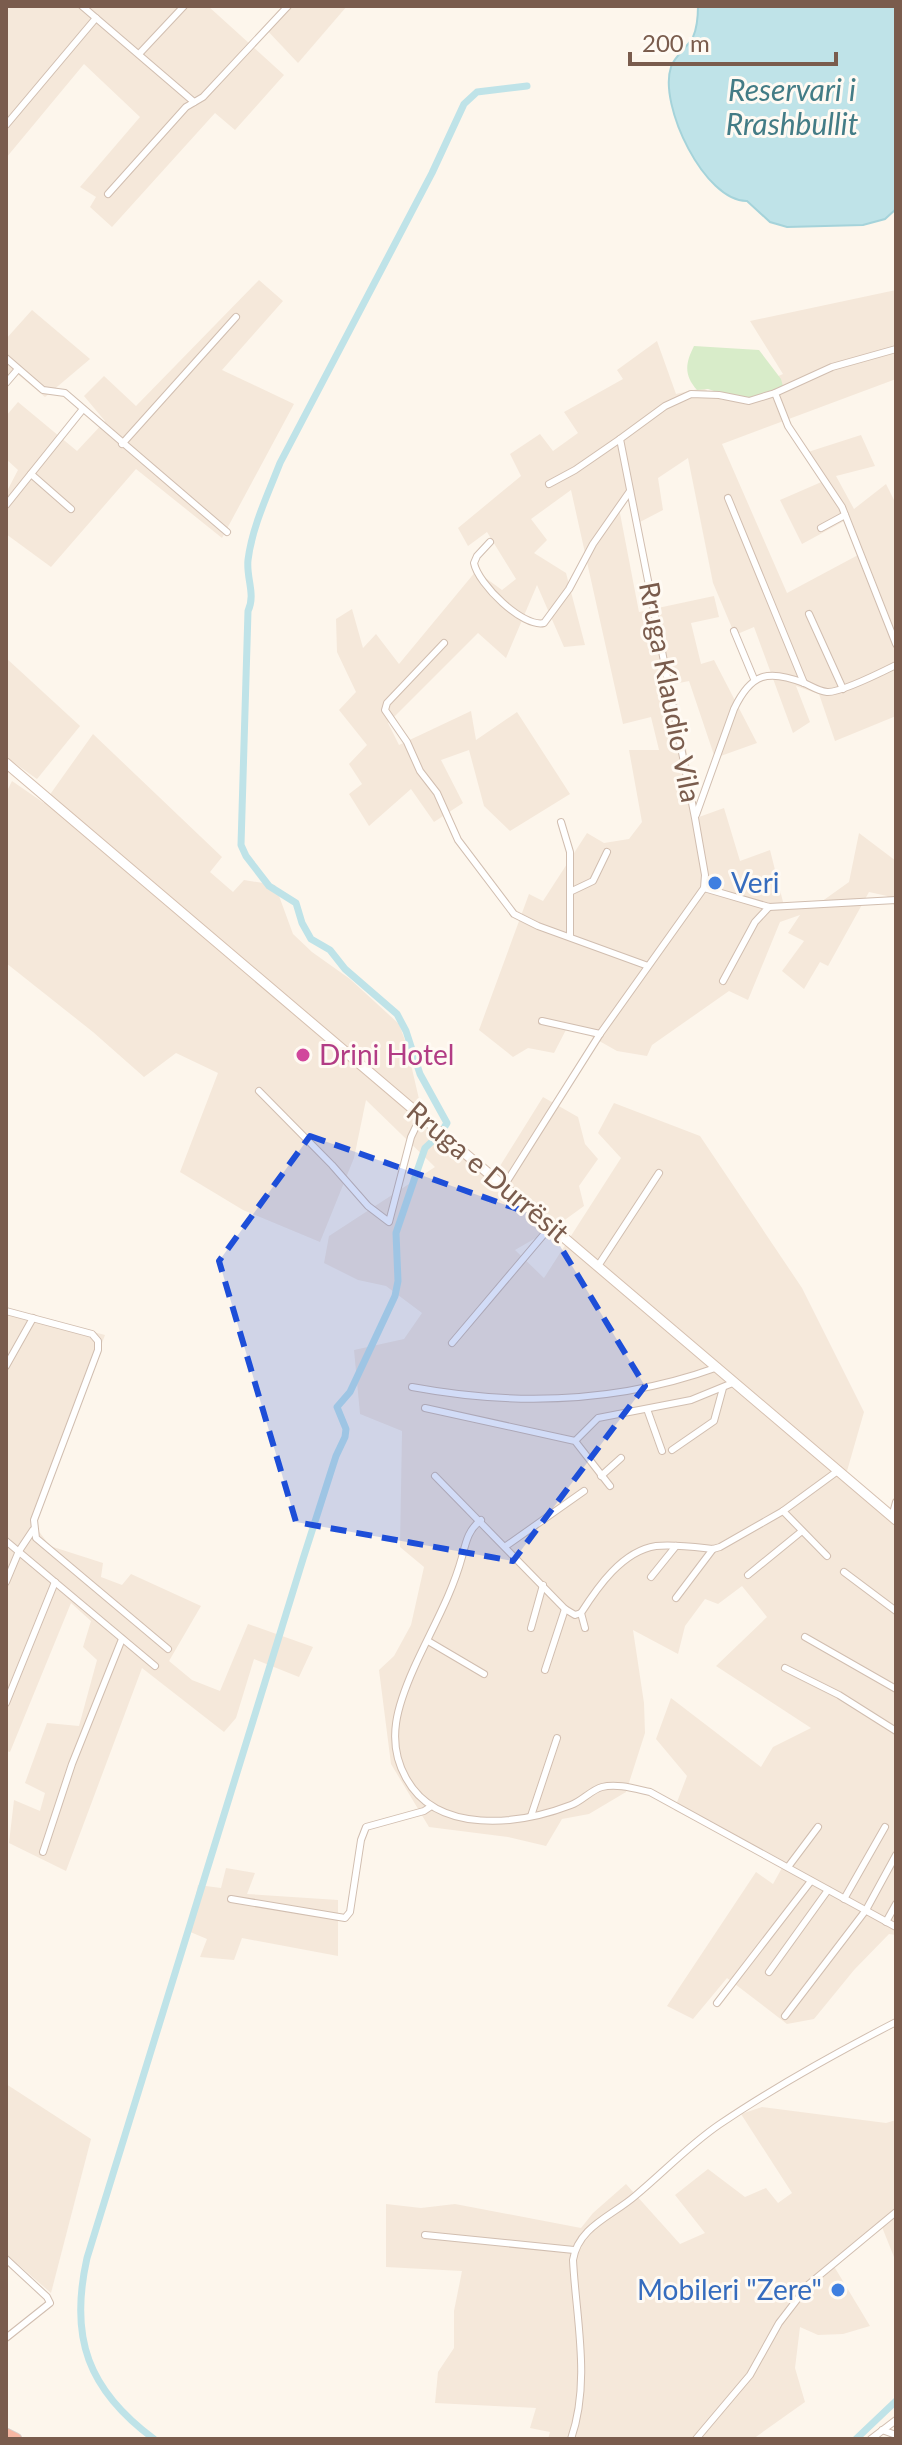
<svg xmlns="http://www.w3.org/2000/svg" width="902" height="2445" font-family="Lato,sans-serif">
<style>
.residential{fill:#f5e8da}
.green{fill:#d8ecc9}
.water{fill:#bfe3e8;stroke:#a5d3da;stroke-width:2}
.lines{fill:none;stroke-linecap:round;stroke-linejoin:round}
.canal{stroke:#bfe3e8;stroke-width:7}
.street-casing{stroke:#d1beb0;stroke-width:8}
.secondary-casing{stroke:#d6c0b0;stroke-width:11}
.highway-casing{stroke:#dad1cd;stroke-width:13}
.street{stroke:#fff;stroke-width:6}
.secondary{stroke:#fff;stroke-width:9}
.highway{stroke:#f7b7a3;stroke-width:11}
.marked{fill:#1d4ed8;fill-opacity:0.2;stroke:#1d4ed8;stroke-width:6;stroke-dasharray:16 10;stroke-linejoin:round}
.shop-dot{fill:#3f7fe0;stroke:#fffaf3;stroke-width:3}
.hotel-dot{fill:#d1479c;stroke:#fffaf3;stroke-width:3}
.labels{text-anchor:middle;stroke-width:6;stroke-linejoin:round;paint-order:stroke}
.street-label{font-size:28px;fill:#7a5c4d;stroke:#fffaf3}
.shop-label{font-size:28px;fill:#366cbe;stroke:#fffaf3;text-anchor:start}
.hotel-label{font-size:28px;fill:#b23c85;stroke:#fffaf3;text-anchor:start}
.water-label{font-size:30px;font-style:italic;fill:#437c86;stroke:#fffaf3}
</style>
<rect width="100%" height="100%" fill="#fdf6ec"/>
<!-- residential -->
<g class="residential">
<polygon points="6,6 208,6 284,75 235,130 215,113 112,227 90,207 96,197 80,187 140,117 84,64 6,158"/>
<polygon points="282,6 347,6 298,63 265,28"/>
<polygon points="259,280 283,301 222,370 294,404 222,538 136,469 51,567 6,534 6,493 18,470 6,459 6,416 18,402 77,451 105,421 84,396 104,376 136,406"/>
<polygon points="896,290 896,379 722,444 787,593 860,554 848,519 802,544 780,500 826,480 808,452 861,435 875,466 836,476 854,509 886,484 896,504 896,716 835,741 819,694 796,686 810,722 793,733 754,627 735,635 713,583 688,458 658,478 663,510 640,522 630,496 618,503 639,612 714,596 719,617 691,623 701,664 714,660 757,743 715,758 689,681 674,684 699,817 724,808 740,861 770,850 784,906 821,902 849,882 859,833 896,861 896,908 887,896 869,892 828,966 820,962 804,989 782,971 804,941 788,933 800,915 780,922 748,1000 729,991 652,1045 647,1056 617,1051 569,1024 554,1053 528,1048 513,1057 479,1030 529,894 543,901 587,833 604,843 629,839 642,822 629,750 659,750 651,717 623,724 571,490 531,519 547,540 534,553 566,573 585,645 564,647 537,585 506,658 478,633 388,723 399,745 471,711 476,740 517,712 570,794 510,831 484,806 469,750 441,760 463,803 434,822 411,789 369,826 349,794 362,784 349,764 367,745 339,710 356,692 337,652 336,619 352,609 363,648 376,634 399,664 476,571 502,590 516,579 487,532 468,546 458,528 521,476 510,454 540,434 553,451 578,433 564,412 623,379 617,370 657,341 676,394 703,388 722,400 783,374 750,321"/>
<polygon points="32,310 90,359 45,397 15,372 6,379 6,339"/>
<polygon points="6,658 80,726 37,779 6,757"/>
<polygon points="93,734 222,857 210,872 233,892 244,880 275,885 293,934 312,952 350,979 399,1024 406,1043 422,1112 495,1174 543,1097 578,1117 585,1144 598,1159 579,1186 584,1206 555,1227 515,1250 544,1278 621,1158 598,1133 614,1103 700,1136 802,1288 864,1412 845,1478 896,1520 896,1935 889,1934 854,1970 814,2019 787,2024 727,1978 693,2019 667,2006 756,1872 773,1884 783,1866 674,1810 687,1776 656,1739 671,1698 761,1767 773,1747 811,1728 716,1666 767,1617 742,1586 718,1604 705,1599 685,1626 678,1654 633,1630 644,1703 645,1733 626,1792 589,1814 562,1819 546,1846 508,1837 429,1827 391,1764 379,1670 394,1656 411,1625 424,1567 400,1547 402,1431 360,1414 354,1350 404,1339 422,1313 386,1286 358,1280 324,1263 329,1236 435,1167 366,1100 354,1158 320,1242 243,1210 180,1172 218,1073 176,1053 144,1077 93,1032 6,963 6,793 12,781 44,803"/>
<polygon points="6,1309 105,1335 34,1525 50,1546 103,1563 101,1577 122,1585 131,1574 201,1606 169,1661 192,1680 220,1691 248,1624 313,1647 299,1677 254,1659 236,1718 224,1732 142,1668 66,1871 9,1843 14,1800 40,1811 45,1793 25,1783 47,1723 79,1726 97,1660 83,1647 91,1621 71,1603 10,1752 6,1751"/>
<polygon points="226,1868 255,1873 247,1894 338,1900 338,1956 242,1938 234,1960 200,1957 207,1939 188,1931 198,1885 221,1888"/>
<polygon points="6,2084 91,2139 51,2293 6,2254"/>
<polygon points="762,2107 886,2123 896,2120 896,2262 880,2222 832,2263 870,2326 843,2334 818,2335 800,2327 795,2368 805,2402 753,2439 548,2439 550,2432 530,2428 536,2408 435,2403 438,2372 454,2348 454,2311 462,2271 386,2267 386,2204 421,2208 455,2204 581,2228 593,2213 626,2184 680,2244 705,2233 675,2195 708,2169 745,2197 766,2188 778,2203 792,2193 741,2114"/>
</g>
<!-- green -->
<path class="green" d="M694 346 759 350 781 379 783 386 747 402 708 389 697 390C684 375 685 364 694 346Z"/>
<!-- water -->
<path class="water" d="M698 6H896V209L885 219 863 225 787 227 770 222 747 201C705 202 658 105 671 67 675 55 688 47 693 37 697 28 698 16 698 6Z"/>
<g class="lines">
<!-- canal -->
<g class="canal">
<path d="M154 2439C88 2390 69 2338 87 2258L303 1559 336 1456 345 1437 346 1429 337 1407 350 1392 395 1296 398 1281 396 1233 425 1148 440 1134 447 1123 420 1074 406 1031 397 1014 345 969 330 950 311 939 302 923 296 903 269 886 246 856 241 845 248 611C256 594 246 578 248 560 252 527 268 494 280 463L432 173 464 104 477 92 527 86"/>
<polyline points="856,2439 896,2401"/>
</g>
<defs>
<g id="street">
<polyline points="82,6 194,102"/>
<polyline points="139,54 184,6"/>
<polyline points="6,125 96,18"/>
<polyline points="108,194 186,107 203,97 288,6"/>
<polyline points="6,358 43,390 65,393 227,532"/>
<polyline points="6,383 18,369"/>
<polyline points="775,393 788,426 842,507 896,644"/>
<polyline points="122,444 236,317"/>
<polyline points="31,474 71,509"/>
<polyline points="549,484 575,470 620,439"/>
<polyline points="728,498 804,683"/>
<polyline points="6,505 83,409"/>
<polyline points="821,528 845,515"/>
<path d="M490 542 477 556 474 563C478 584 523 628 544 623L569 589 593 544 630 491"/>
<polyline points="809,614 843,689"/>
<polyline points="734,631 754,679"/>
<polyline points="444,643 387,703 385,710 407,742 420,771 437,793 458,840 514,914 538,926 648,966"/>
<path d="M696 815 734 709C751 673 768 669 804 683 811 686 818 691 827 692 840 693 882 672 896 665"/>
<polyline points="561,822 570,852 570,936"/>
<polyline points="704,888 769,907 896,900"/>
<polyline points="572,891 593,881 607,852"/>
<polyline points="723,981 755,922 769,907"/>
<polyline points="542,1021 600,1034"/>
<polyline points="259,1091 332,1165 368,1206 389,1222 411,1137 421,1116"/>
<polyline points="504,1186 600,1034 704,888 705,875 695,818 620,439 665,406 691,394 719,395 749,401 775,393 832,367 896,349"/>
<polyline points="598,1266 659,1173"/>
<polyline points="6,1311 92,1334 98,1341 98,1350 34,1520 36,1538 168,1649"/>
<polyline points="452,1343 551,1226"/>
<polyline points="6,1366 33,1318"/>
<path d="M412 1387C514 1406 619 1403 718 1367"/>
<polyline points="425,1408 575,1441 610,1486"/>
<polyline points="647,1409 662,1451"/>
<polyline points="575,1441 598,1418 691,1400 735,1382"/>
<polyline points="672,1450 714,1421 723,1388"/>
<polyline points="435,1476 565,1609 575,1615 581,1613"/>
<polyline points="601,1476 621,1458"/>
<polyline points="783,1511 827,1556"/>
<polyline points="892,1517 896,1502"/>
<path d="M481 1520C468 1530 466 1542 462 1557 451 1597 431 1630 414 1668 398 1704 385 1741 406 1778 437 1835 519 1825 571 1805 582 1801 591 1790 602 1787 617 1783 636 1789 650 1792L896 1927"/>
<polyline points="6,1541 155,1666"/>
<polyline points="506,1546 584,1491"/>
<polyline points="844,1572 896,1611"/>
<polyline points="748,1575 802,1531"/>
<polyline points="651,1577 676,1546"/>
<polyline points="6,1582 19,1551 33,1530"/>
<polyline points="676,1598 713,1549"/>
<polyline points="531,1628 543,1585"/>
<path d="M585 1628 581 1613C597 1588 622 1551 656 1546 674 1544 695 1547 713 1549L720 1547 783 1511 839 1470"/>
<polyline points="805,1637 896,1689"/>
<polyline points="428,1641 484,1674"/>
<polyline points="785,1668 839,1695 896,1731"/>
<polyline points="545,1670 565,1609"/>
<polyline points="6,1703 55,1582"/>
<polyline points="531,1816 557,1738"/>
<polyline points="43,1852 72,1764 122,1639"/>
<polyline points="788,1867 818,1827"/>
<polyline points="231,1899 345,1918 350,1912 361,1840 366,1827 424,1811 430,1807"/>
<polyline points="844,1899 885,1827"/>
<polyline points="886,1922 896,1904"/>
<polyline points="769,1972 828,1890"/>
<polyline points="717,2003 811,1881"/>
<polyline points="785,2016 866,1910 896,1855"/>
<polyline points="425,2235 574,2250"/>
<polyline points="6,2259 47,2297 50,2303 6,2338"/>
<polyline points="882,2430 896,2435"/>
<path d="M571 2439C591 2381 576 2319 573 2260 578 2227 612 2216 635 2196 664 2172 689 2145 720 2124 776 2086 836 2053 896 2022"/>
<polyline points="696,2439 750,2375 779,2323 809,2284 896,2212"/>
<polyline points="871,2439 896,2420"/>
</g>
<polyline id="secondary" points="6,763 896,1520"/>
<polyline id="highway" points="6,2434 16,2439"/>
</defs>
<!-- street casing -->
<use href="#street" class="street-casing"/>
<!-- secondary casing -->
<use href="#secondary" class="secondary-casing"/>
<!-- highway casing -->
<use href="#highway" class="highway-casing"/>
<!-- street -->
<use href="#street" class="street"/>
<!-- secondary -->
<use href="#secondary" class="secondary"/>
<!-- highway -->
<use href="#highway" class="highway"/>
</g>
<!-- marked area -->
<path class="marked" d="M310 1136 543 1218 645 1386 513 1561 296 1522 219 1261Z"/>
<!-- markers -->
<g class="shop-dot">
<circle cx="715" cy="883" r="8"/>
<circle cx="838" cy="2290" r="8"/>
</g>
<circle class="hotel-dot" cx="303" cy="1055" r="8"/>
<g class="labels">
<!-- street labels -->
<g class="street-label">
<text transform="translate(670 692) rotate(79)" y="10">Rruga Klaudio Vila</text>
<text transform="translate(488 1172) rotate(40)" y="10">Rruga e Durrësit</text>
</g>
<!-- shop labels -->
<g class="shop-label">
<text x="731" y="893">Veri</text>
<text x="822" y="2300" text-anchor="end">Mobileri "Zere"</text>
</g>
<!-- hotel labels -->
<g class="hotel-label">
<text x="319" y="1065">Drini Hotel</text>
</g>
<!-- water labels -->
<g class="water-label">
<text x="792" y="101">Reservari i<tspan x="792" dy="34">Rrashbullit</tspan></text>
</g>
</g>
<!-- border -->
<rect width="902" height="2445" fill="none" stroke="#7a5c4d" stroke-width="16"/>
<!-- scale -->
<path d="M630 52v12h206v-12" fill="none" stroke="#7a5c4d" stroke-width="4"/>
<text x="642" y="52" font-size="24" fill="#7a5c4d" stroke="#fffaf3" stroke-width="6" paint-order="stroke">200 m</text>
</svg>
